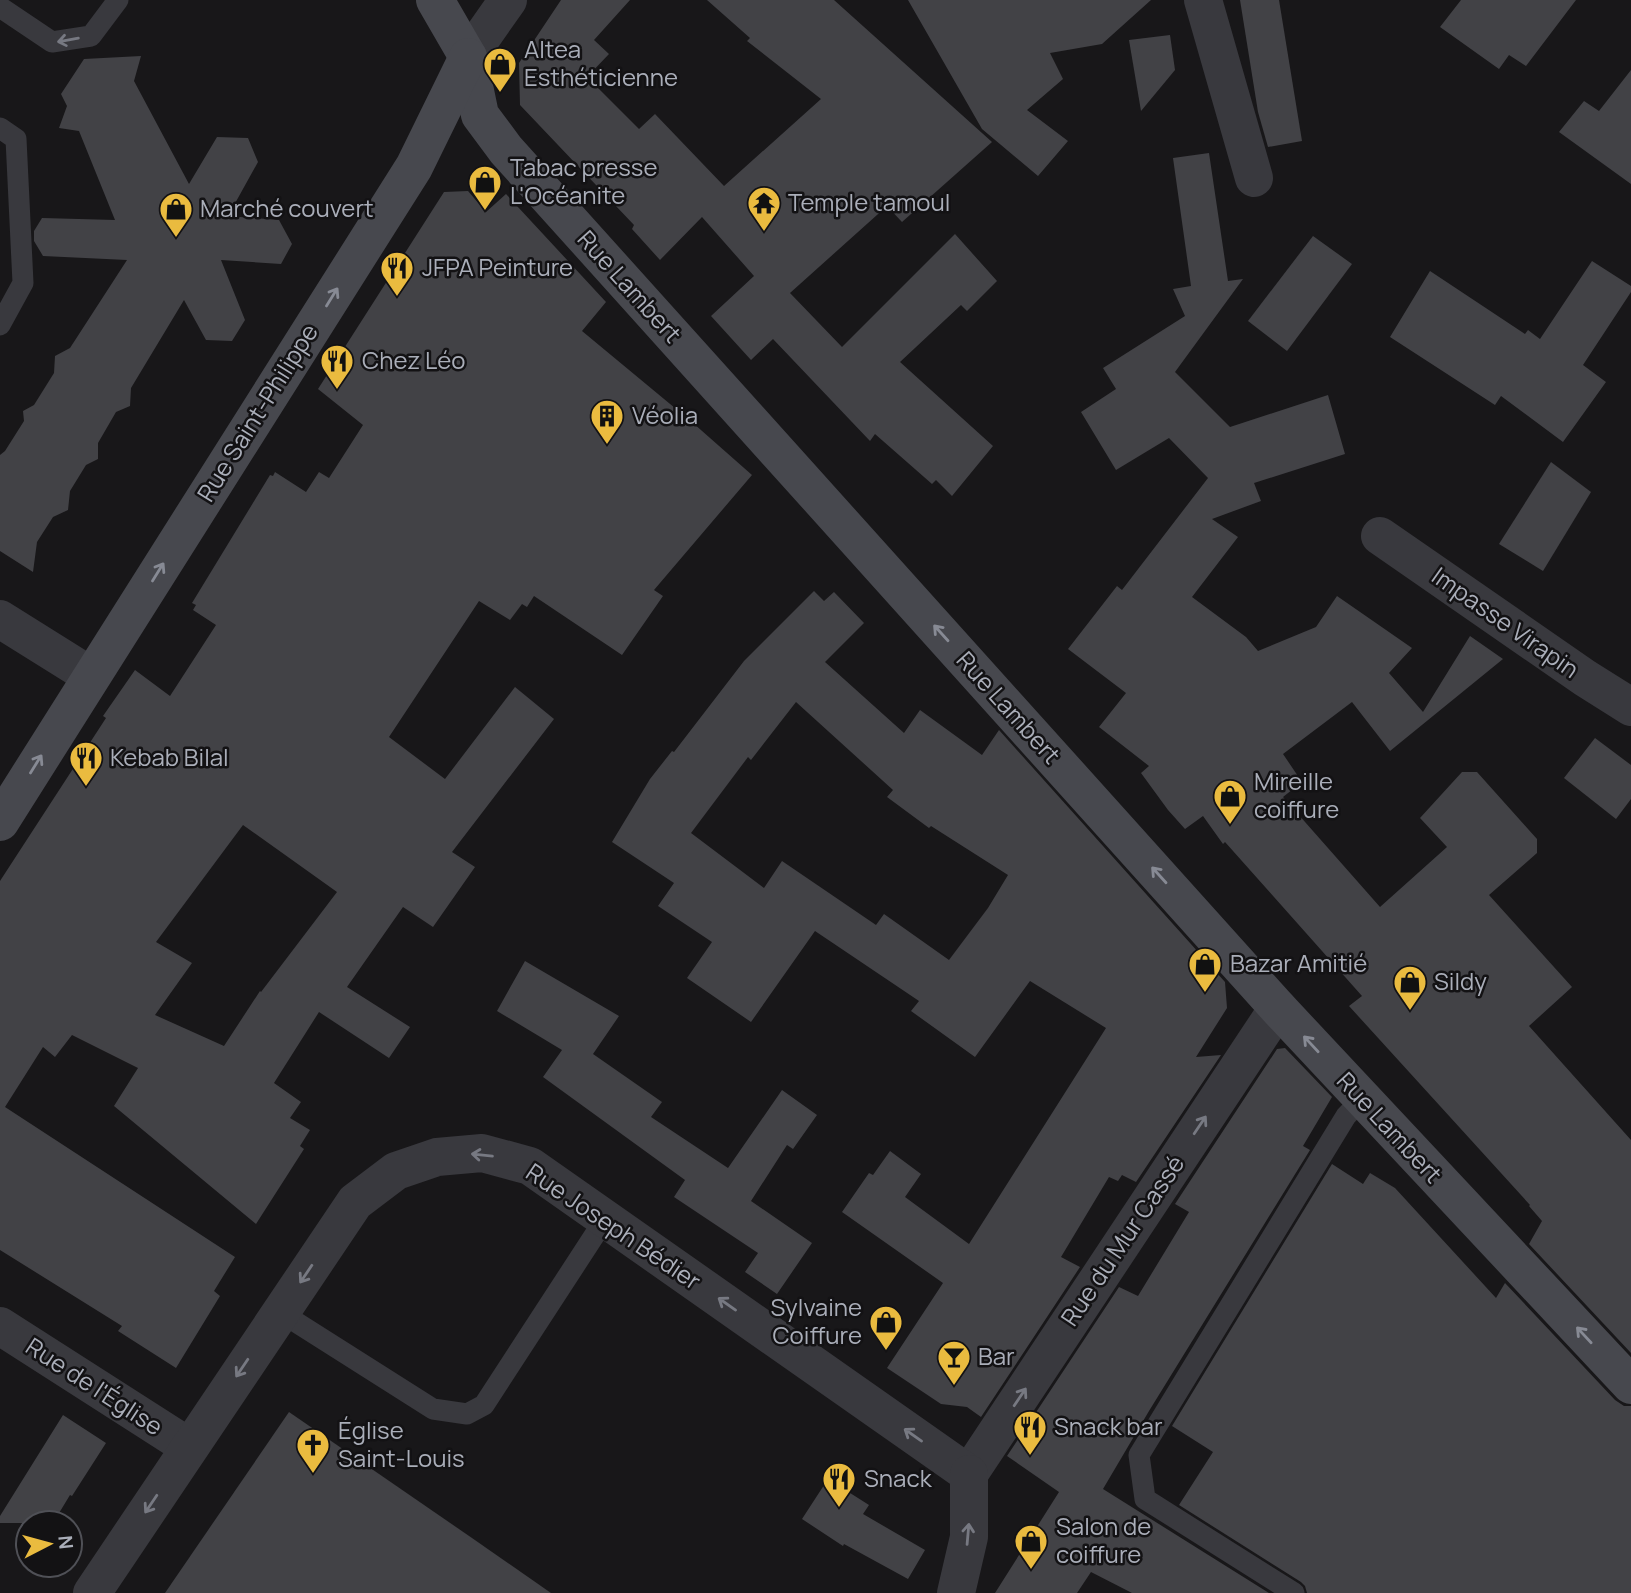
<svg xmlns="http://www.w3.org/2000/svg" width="1631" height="1593" font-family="Manrope,sans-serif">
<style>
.building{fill:#424246;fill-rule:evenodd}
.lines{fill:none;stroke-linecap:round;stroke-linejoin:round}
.lane{stroke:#39393e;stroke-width:21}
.street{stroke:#39393e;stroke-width:38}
.secondary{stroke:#47484e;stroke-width:38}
.oneway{stroke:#777982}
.oneway2{stroke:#878a94}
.labels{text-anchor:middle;stroke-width:5;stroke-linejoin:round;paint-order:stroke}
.poi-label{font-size:24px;fill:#aaaeb9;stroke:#131214;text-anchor:start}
.street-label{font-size:24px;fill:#aaaeb9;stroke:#131214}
</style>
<rect width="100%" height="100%" fill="#181719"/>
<!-- building -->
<g class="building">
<polygon points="561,0 630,0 594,40 609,54 587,77 639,129 655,114 724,186 821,99 747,41 750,38 707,0 834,0 992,142 902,222 887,206 790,293 842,347 955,234 997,281 967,311 961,305 900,362 993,446 952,496 936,480 932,484 875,434 870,441 773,339 751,360 711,316 754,276 702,217 660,260 632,229 634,225 520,105 519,63"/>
<polygon points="908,0 1151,0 1102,44 1050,53 1063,79 1027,110 1068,141 1038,176 982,129"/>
<polygon points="1240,0 1279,0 1302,141 1268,147 1258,112"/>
<polygon points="1461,0 1576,0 1526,66 1509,55 1499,69 1440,27"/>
<polygon points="1170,35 1175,70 1141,111 1129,40"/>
<polygon points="141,56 134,81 189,184 217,137 248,138 258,162 228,216 279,220 292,244 281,264 221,260 245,320 232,341 206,340 184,300 131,388 130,406 116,412 98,443 98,459 86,465 70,491 68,510 53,517 37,542 33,572 0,551 0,455 5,451 24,421 23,411 34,405 54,373 55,356 70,348 127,260 43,256 34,241 34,231 42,218 115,220 79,131 59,128 67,106 61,94 84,59"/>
<polygon points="1631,70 1631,184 1559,132 1584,101 1599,111"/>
<polygon points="1209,153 1228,281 1243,279 1175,372 1230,427 1328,395 1345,454 1254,483 1261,501 1212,519 1238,537 1192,597 1246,637 1258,651 1316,627 1337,596 1412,648 1389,673 1423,712 1470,636 1503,659 1390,751 1352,702 1283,754 1302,782 1283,797 1380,907 1447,847 1420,818 1462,772 1477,772 1537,839 1537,853 1489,895 1572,987 1529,1026 1631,1140 1631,1353 1529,1244 1542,1221 1529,1206 1530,1205 1349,1006 1362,996 1225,842 1223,844 1203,816 1185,829 1168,810 1141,773 1149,766 1099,727 1126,693 1068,649 1117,586 1122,590 1208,478 1169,438 1116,470 1081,412 1116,389 1103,368 1185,316 1173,289 1191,286 1173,158"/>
<path d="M468 191 486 212 506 194 606 302 582 331 693 423 752 475 654 590 663 596 622 655 534 596 527 607 522 604 510 620 479 601 389 737 445 779 515 687 554 719 452 852 475 867 433 927 403 907 347 987 410 1027 389 1058 319 1012 274 1083 301 1102 290 1118 310 1130 300 1146 304 1149 256 1224 114 1106 138 1068 72 1035 55 1057 43 1047 5 1107 235 1257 214 1291 220 1296 176 1368 118 1331 122 1326 0 1250V881L106 718 103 716 135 670 170 696 216 625 193 610 196 605 192 603 270 475 273 476 275 472 306 492 319 472 329 478 363 425 318 389 444 192ZM243 825 337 892 261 992 260 991 224 1046 155 1015 192 963 156 942Z"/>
<polygon points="1313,236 1352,264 1287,351 1248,321"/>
<polygon points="1592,261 1631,286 1631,292 1583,365 1606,382 1563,442 1501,396 1495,405 1390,337 1430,271 1525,334 1528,330 1540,339"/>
<polygon points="1551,462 1591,492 1543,571 1499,544"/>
<path d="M814 591 824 601 834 592 864 623 825 662 904 733 920 710 982 755 999 730 1225 982 1227 1008 1196 1057 1221 1055 1136 1182 1122 1175 1118 1181 1109 1177 1061 1257 1080 1267 981 1417 967 1407 941 1404 887 1368 943 1283 842 1212 869 1173 873 1175 890 1151 921 1174 905 1197 969 1244 1106 1028 1030 981 975 1057 911 1011 919 1001 815 931 751 1022 687 978 712 942 658 906 674 883 612 842 650 779 672 751 674 752 744 661ZM796 702 893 790 887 797 929 828 931 826 1008 875 988 908 949 960 884 914 876 925 782 861 764 888 691 833 748 757 751 760Z"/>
<polygon points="1595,738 1631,765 1631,799 1616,819 1564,778"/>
<polygon points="525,961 619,1016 593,1054 662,1102 651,1117 728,1168 782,1090 817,1115 793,1149 787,1145 751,1201 812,1243 777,1294 745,1272 758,1253 674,1197 685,1180 543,1077 562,1050 497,1011"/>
<polygon points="1285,1048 1332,1097 1303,1146 1310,1150 1149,1411 1103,1489 1269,1593 1132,1593 1091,1572 1077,1593 995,1593 1059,1492 1007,1456 1119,1287 1138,1296 1189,1212 1175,1204 1277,1049"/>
<polygon points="1332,1164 1363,1184 1370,1173 1395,1188 1496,1298 1505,1283 1615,1400 1624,1406 1631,1406 1631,1593 1307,1593 1305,1586 1301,1582 1179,1505 1213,1452 1172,1426"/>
<polygon points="289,1412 472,1538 551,1593 165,1593"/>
<polygon points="63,1415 106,1443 72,1496 70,1495 53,1523 0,1523 0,1516"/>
<polygon points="828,1479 869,1505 863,1514 925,1550 908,1579 844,1544 843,1546 802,1519"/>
</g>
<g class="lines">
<!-- lane -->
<g class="lane">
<polyline points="0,7 52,42 91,36 118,0"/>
<polyline points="0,128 16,139 23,283 0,325"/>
<polyline points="280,1312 433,1409 467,1414 484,1405 605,1219"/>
<polyline points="1294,1593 1145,1499 1139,1455 1346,1116 1362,1099"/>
</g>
<!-- street -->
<g class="street">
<polyline points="1203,0 1254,178"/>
<polyline points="468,57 508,0"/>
<polyline points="1380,536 1585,678 1631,707"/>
<polyline points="0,619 91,676"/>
<polyline points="0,1326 189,1447"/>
<polyline points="969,1474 1278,1008"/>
<polyline points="92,1593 355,1202 396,1171 437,1157 482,1153 530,1166 969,1474"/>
<polyline points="956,1593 969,1537 969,1474"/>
</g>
<!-- secondary -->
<g class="secondary">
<polyline points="435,0 468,57 480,115 506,150 1278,1008 1631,1385"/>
<polyline points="0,822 414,167 468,57"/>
</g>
</g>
<!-- one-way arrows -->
<defs><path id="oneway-shaft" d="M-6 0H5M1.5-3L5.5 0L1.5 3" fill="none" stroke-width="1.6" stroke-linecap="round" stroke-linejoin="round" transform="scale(1.75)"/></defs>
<g class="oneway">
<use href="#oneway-shaft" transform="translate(68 40) rotate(170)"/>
<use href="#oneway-shaft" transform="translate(1200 1125) rotate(-56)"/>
<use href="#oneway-shaft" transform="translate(482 1155) rotate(-174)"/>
<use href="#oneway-shaft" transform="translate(306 1274) rotate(124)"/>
<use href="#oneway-shaft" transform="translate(727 1304) rotate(-145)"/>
<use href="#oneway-shaft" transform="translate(242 1368) rotate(124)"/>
<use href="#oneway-shaft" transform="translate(1020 1397) rotate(-56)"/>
<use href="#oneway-shaft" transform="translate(913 1435) rotate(-145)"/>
<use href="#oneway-shaft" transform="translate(151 1504) rotate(124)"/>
<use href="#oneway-shaft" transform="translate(968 1534) rotate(-85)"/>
</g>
<g class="oneway2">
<use href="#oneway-shaft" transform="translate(332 297) rotate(-58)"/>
<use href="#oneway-shaft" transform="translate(158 572) rotate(-58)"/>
<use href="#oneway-shaft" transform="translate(941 633) rotate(-132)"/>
<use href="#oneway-shaft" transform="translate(36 764) rotate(-58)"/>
<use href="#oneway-shaft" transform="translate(1159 875) rotate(-132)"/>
<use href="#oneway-shaft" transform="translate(1311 1044) rotate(-133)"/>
<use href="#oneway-shaft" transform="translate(1584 1335) rotate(-133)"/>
</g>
<!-- icons -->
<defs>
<symbol id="shop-pin" viewBox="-11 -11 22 30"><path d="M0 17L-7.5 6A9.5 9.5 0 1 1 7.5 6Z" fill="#eabb3f" stroke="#131214"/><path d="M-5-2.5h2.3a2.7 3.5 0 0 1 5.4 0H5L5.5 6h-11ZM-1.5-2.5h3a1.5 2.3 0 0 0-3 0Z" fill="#111"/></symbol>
<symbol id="temple-pin" viewBox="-11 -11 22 30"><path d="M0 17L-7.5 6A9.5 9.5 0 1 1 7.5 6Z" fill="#eabb3f" stroke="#131214"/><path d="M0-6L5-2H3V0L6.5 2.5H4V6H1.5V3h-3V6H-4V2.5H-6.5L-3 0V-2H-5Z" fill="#111"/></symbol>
<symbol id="restaurant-pin" viewBox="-11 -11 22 30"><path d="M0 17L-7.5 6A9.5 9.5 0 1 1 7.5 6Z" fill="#eabb3f" stroke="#131214"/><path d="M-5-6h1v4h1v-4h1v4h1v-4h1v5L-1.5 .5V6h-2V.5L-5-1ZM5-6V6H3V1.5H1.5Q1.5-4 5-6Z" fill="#111"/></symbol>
<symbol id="building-pin" viewBox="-11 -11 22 30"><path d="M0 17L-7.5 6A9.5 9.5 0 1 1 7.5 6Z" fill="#eabb3f" stroke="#131214"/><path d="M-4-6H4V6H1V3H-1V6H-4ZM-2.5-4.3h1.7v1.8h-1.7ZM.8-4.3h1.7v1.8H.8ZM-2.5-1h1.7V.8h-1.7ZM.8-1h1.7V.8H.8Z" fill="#111"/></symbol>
<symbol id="bar-pin" viewBox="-11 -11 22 30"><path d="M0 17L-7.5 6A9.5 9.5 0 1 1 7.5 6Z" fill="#eabb3f" stroke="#131214"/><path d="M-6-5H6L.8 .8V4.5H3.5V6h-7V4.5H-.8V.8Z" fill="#111"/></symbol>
<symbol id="church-pin" viewBox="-11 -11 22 30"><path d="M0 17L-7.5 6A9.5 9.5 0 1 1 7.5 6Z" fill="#eabb3f" stroke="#131214"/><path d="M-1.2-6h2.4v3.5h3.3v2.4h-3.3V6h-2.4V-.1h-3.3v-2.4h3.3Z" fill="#111"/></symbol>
</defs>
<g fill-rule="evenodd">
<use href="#shop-pin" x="481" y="45" width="38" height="52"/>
<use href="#shop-pin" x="466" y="163" width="38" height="52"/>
<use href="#temple-pin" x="745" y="184" width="38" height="52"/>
<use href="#shop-pin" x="157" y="190" width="38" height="52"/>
<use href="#restaurant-pin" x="378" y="249" width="38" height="52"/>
<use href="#restaurant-pin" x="318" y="342" width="38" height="52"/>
<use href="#building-pin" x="588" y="397" width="38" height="52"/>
<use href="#restaurant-pin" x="67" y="739" width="38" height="52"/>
<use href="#shop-pin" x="1211" y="777" width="38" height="52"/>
<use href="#shop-pin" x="1186" y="945" width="38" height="52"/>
<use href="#shop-pin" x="1391" y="963" width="38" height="52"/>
<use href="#shop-pin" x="867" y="1303" width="38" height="52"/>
<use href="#bar-pin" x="935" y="1338" width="38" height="52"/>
<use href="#restaurant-pin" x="1011" y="1408" width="38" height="52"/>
<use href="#church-pin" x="294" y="1426" width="38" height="52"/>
<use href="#restaurant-pin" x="820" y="1460" width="38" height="52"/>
<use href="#shop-pin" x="1012" y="1522" width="38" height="52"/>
</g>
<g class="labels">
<!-- poi labels -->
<g class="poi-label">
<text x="524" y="58">Altea<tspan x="524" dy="28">Esthéticienne</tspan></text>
<text x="510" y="176">Tabac presse<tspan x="510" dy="28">L'Océanite</tspan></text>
<text x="788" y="211">Temple tamoul</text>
<text x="200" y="217">Marché couvert</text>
<text x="422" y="276">JFPA Peinture</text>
<text x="362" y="369">Chez Léo</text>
<text x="632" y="424">Véolia</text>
<text x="110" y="766">Kebab Bilal</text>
<text x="1254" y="790">Mireille<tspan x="1254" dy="28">coiffure</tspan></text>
<text x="1230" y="972">Bazar Amitié</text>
<text x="1434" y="990">Sildy</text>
<text x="862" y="1316" text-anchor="end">Sylvaine<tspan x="862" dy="28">Coiffure</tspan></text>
<text x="978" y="1365">Bar</text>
<text x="1054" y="1435">Snack bar</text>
<text x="338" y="1439">Église<tspan x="338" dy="28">Saint-Louis</tspan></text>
<text x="864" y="1487">Snack</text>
<text x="1056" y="1535">Salon de<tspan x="1056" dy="28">coiffure</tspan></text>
</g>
<!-- street labels -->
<g class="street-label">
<text transform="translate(629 287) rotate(48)" y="8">Rue Lambert</text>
<text transform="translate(258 413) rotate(-58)" y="8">Rue Saint-Philippe</text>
<text transform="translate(1505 623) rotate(35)" y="8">Impasse Virapin</text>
<text transform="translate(1008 708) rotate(48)" y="8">Rue Lambert</text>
<text transform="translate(1389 1128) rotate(47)" y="8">Rue Lambert</text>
<text transform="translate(613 1227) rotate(34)" y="8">Rue Joseph Bédier</text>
<text transform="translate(1123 1241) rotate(-56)" y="8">Rue du Mur Cassé</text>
<text transform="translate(94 1387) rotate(33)" y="8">Rue de l'Église</text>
</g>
</g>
<!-- north arrow -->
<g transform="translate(49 1544) rotate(84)"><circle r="33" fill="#131214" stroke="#4f5056" stroke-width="2"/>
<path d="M0-5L12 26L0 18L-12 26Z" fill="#eabb3f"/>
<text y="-10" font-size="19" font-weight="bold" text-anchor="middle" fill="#aaaeb9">N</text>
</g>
</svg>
